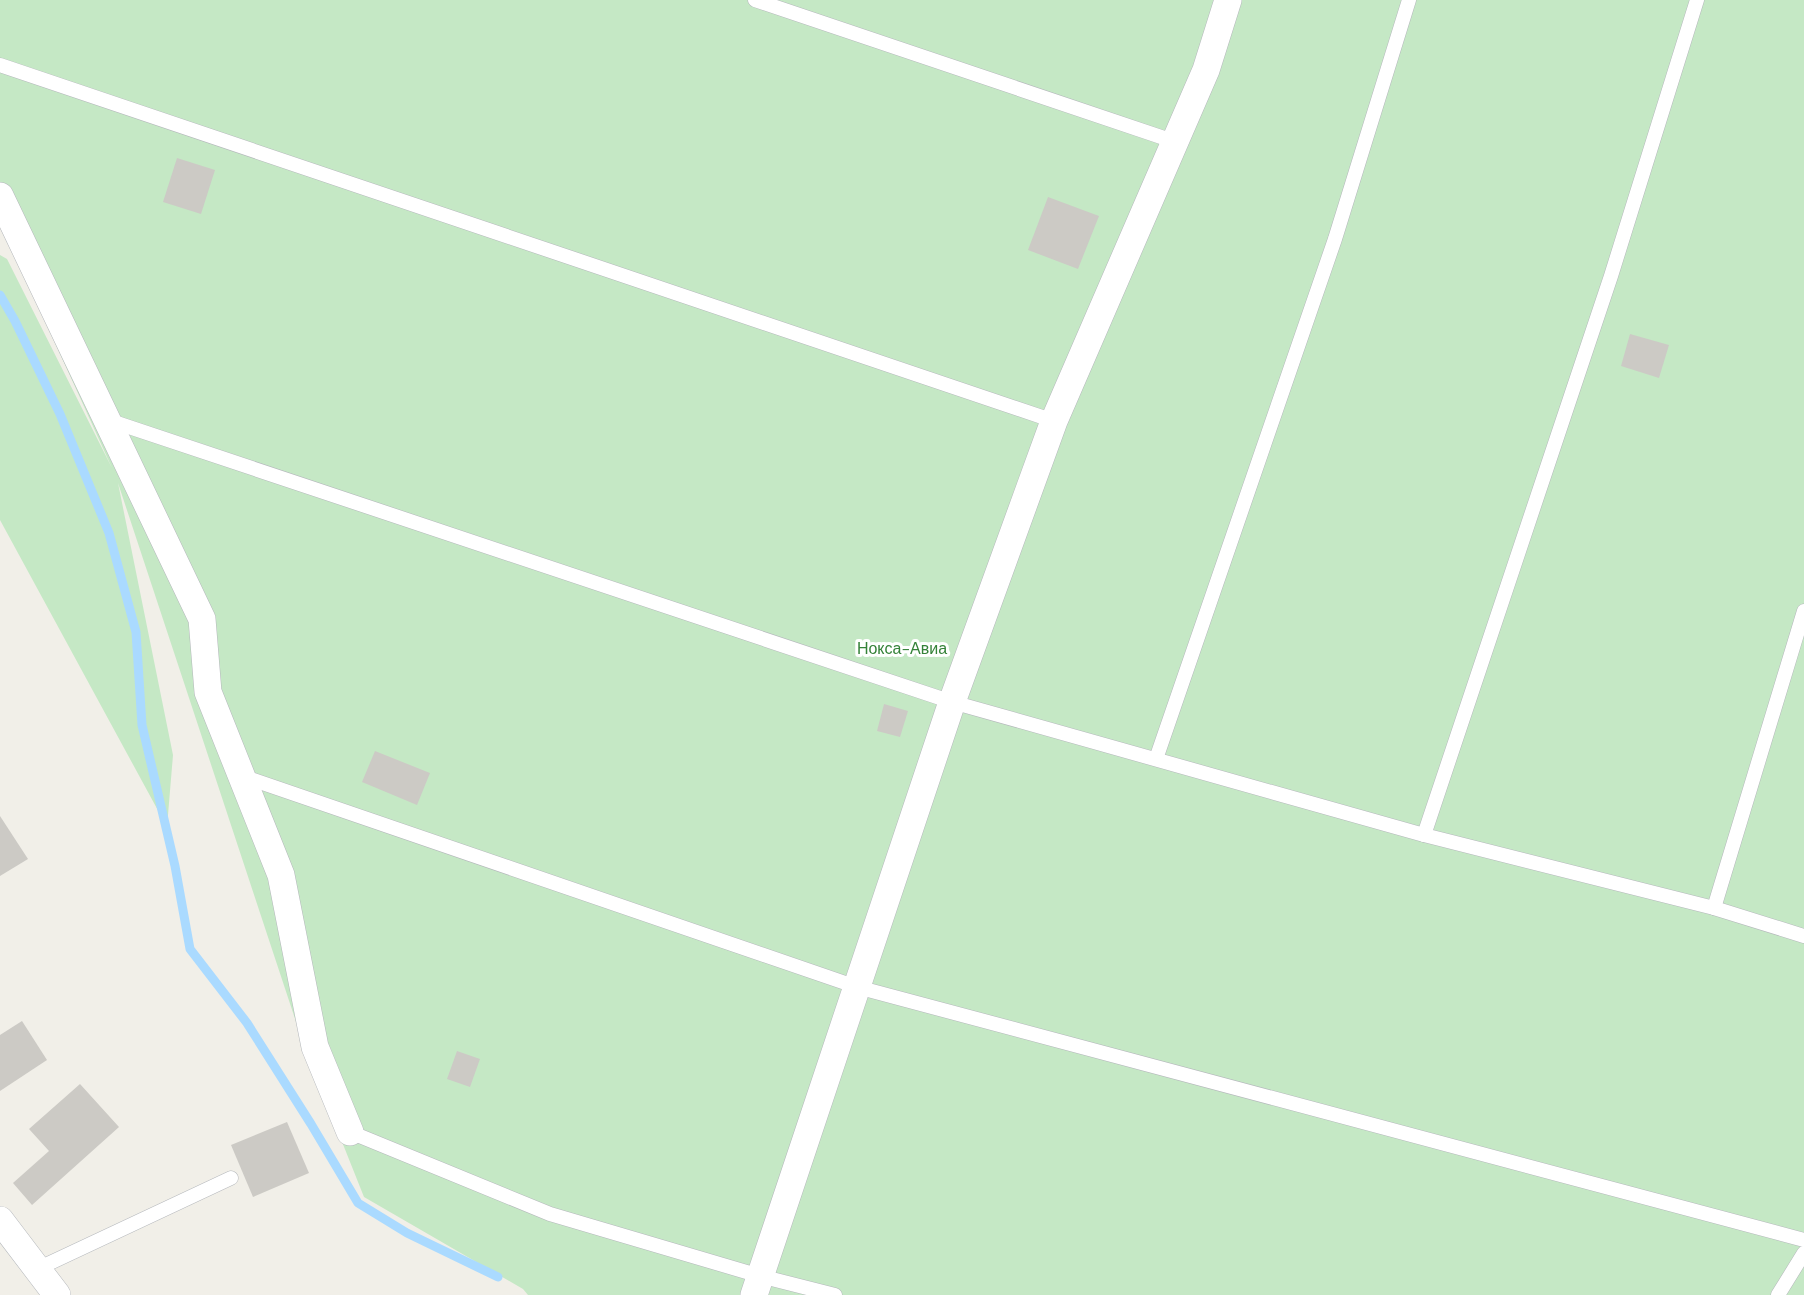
<svg xmlns="http://www.w3.org/2000/svg" width="1804" height="1295" font-family="'DM Sans',sans-serif">
<style>
.green{fill:#c5e8c5}
.lines{fill:none;stroke-linecap:round;stroke-linejoin:round}
.stream{stroke:#aadaff;stroke-width:9}
.building{fill:#cccac5}
.service-casing{stroke:#b5b8bc;stroke-width:15}
.minor-casing{stroke:#b5b8bc;stroke-width:28}
.service{stroke:#fff;stroke-width:14}
.minor{stroke:#fff;stroke-width:27}
.labels{text-anchor:middle;stroke-width:6;stroke-linejoin:round;paint-order:stroke}
.park-label{font-size:16px;fill:#348238;stroke:#fff}
</style>
<rect width="100%" height="100%" fill="#f1efe8"/>
<!-- green -->
<polygon class="green" points="0,0 1804,0 1804,1295 528,1295 523,1289 364,1197 305,1049 118,483 173,755 167,827 0,520 0,255 7,259 112,468 0,222"/>
<g class="lines">
<!-- stream -->
<polyline class="stream" points="0,295 15,321 60,414 109,533 136,632 142,725 175,866 190,949 247,1023 311,1124 358,1203 407,1233 498,1277"/>
</g>
<!-- building -->
<g class="building">
<polygon points="177,158 215,170 201,214 163,202"/>
<polygon points="1048,197 1099,216 1078,269 1028,250"/>
<polygon points="1630,334 1669,345 1659,378 1621,366"/>
<polygon points="884,704 908,711 900,737 877,731"/>
<polygon points="375,751 430,773 417,805 362,782"/>
<polygon points="0,816 28,859 0,876"/>
<polygon points="22,1021 47,1060 0,1091 0,1035"/>
<polygon points="457,1051 480,1059 470,1087 447,1079"/>
<polygon points="80,1084 119,1127 32,1205 13,1183 49,1151 29,1129"/>
<polygon points="287,1122 309,1173 253,1197 231,1145"/>
</g>
<g class="lines">
<defs>
<g id="service">
<polyline points="755,0 1176,142"/>
<polyline points="0,65 1054,421"/>
<polyline points="108,420 952,702 1424,835 1714,908 1804,936"/>
<polyline points="1156,759 1335,239 1409,0"/>
<polyline points="242,776 857,987 1804,1240"/>
<polyline points="1424,835 1611,276 1697,0"/>
<polyline points="1714,908 1804,611"/>
<polyline points="350,1132 550,1214 760,1276 835,1295"/>
<polyline points="37,1269 231,1178"/>
<polyline points="1778,1295 1804,1253"/>
</g>
<g id="minor">
<polyline points="0,196 202,619 208,692 281,875 315,1047 350,1132"/>
<polyline points="0,1220 57,1295"/>
<polyline points="754,1295 952,702 1054,421 1206,70 1228,0"/>
</g>
</defs>
<!-- service casing -->
<use href="#service" class="service-casing"/>
<!-- minor casing -->
<use href="#minor" class="minor-casing"/>
<!-- service -->
<use href="#service" class="service"/>
<!-- minor -->
<use href="#minor" class="minor"/>
</g>
<g class="labels">
<!-- park labels -->
<g class="park-label">
<text x="902" y="654">Нокса-Авиа</text>
</g>
</g>
</svg>
